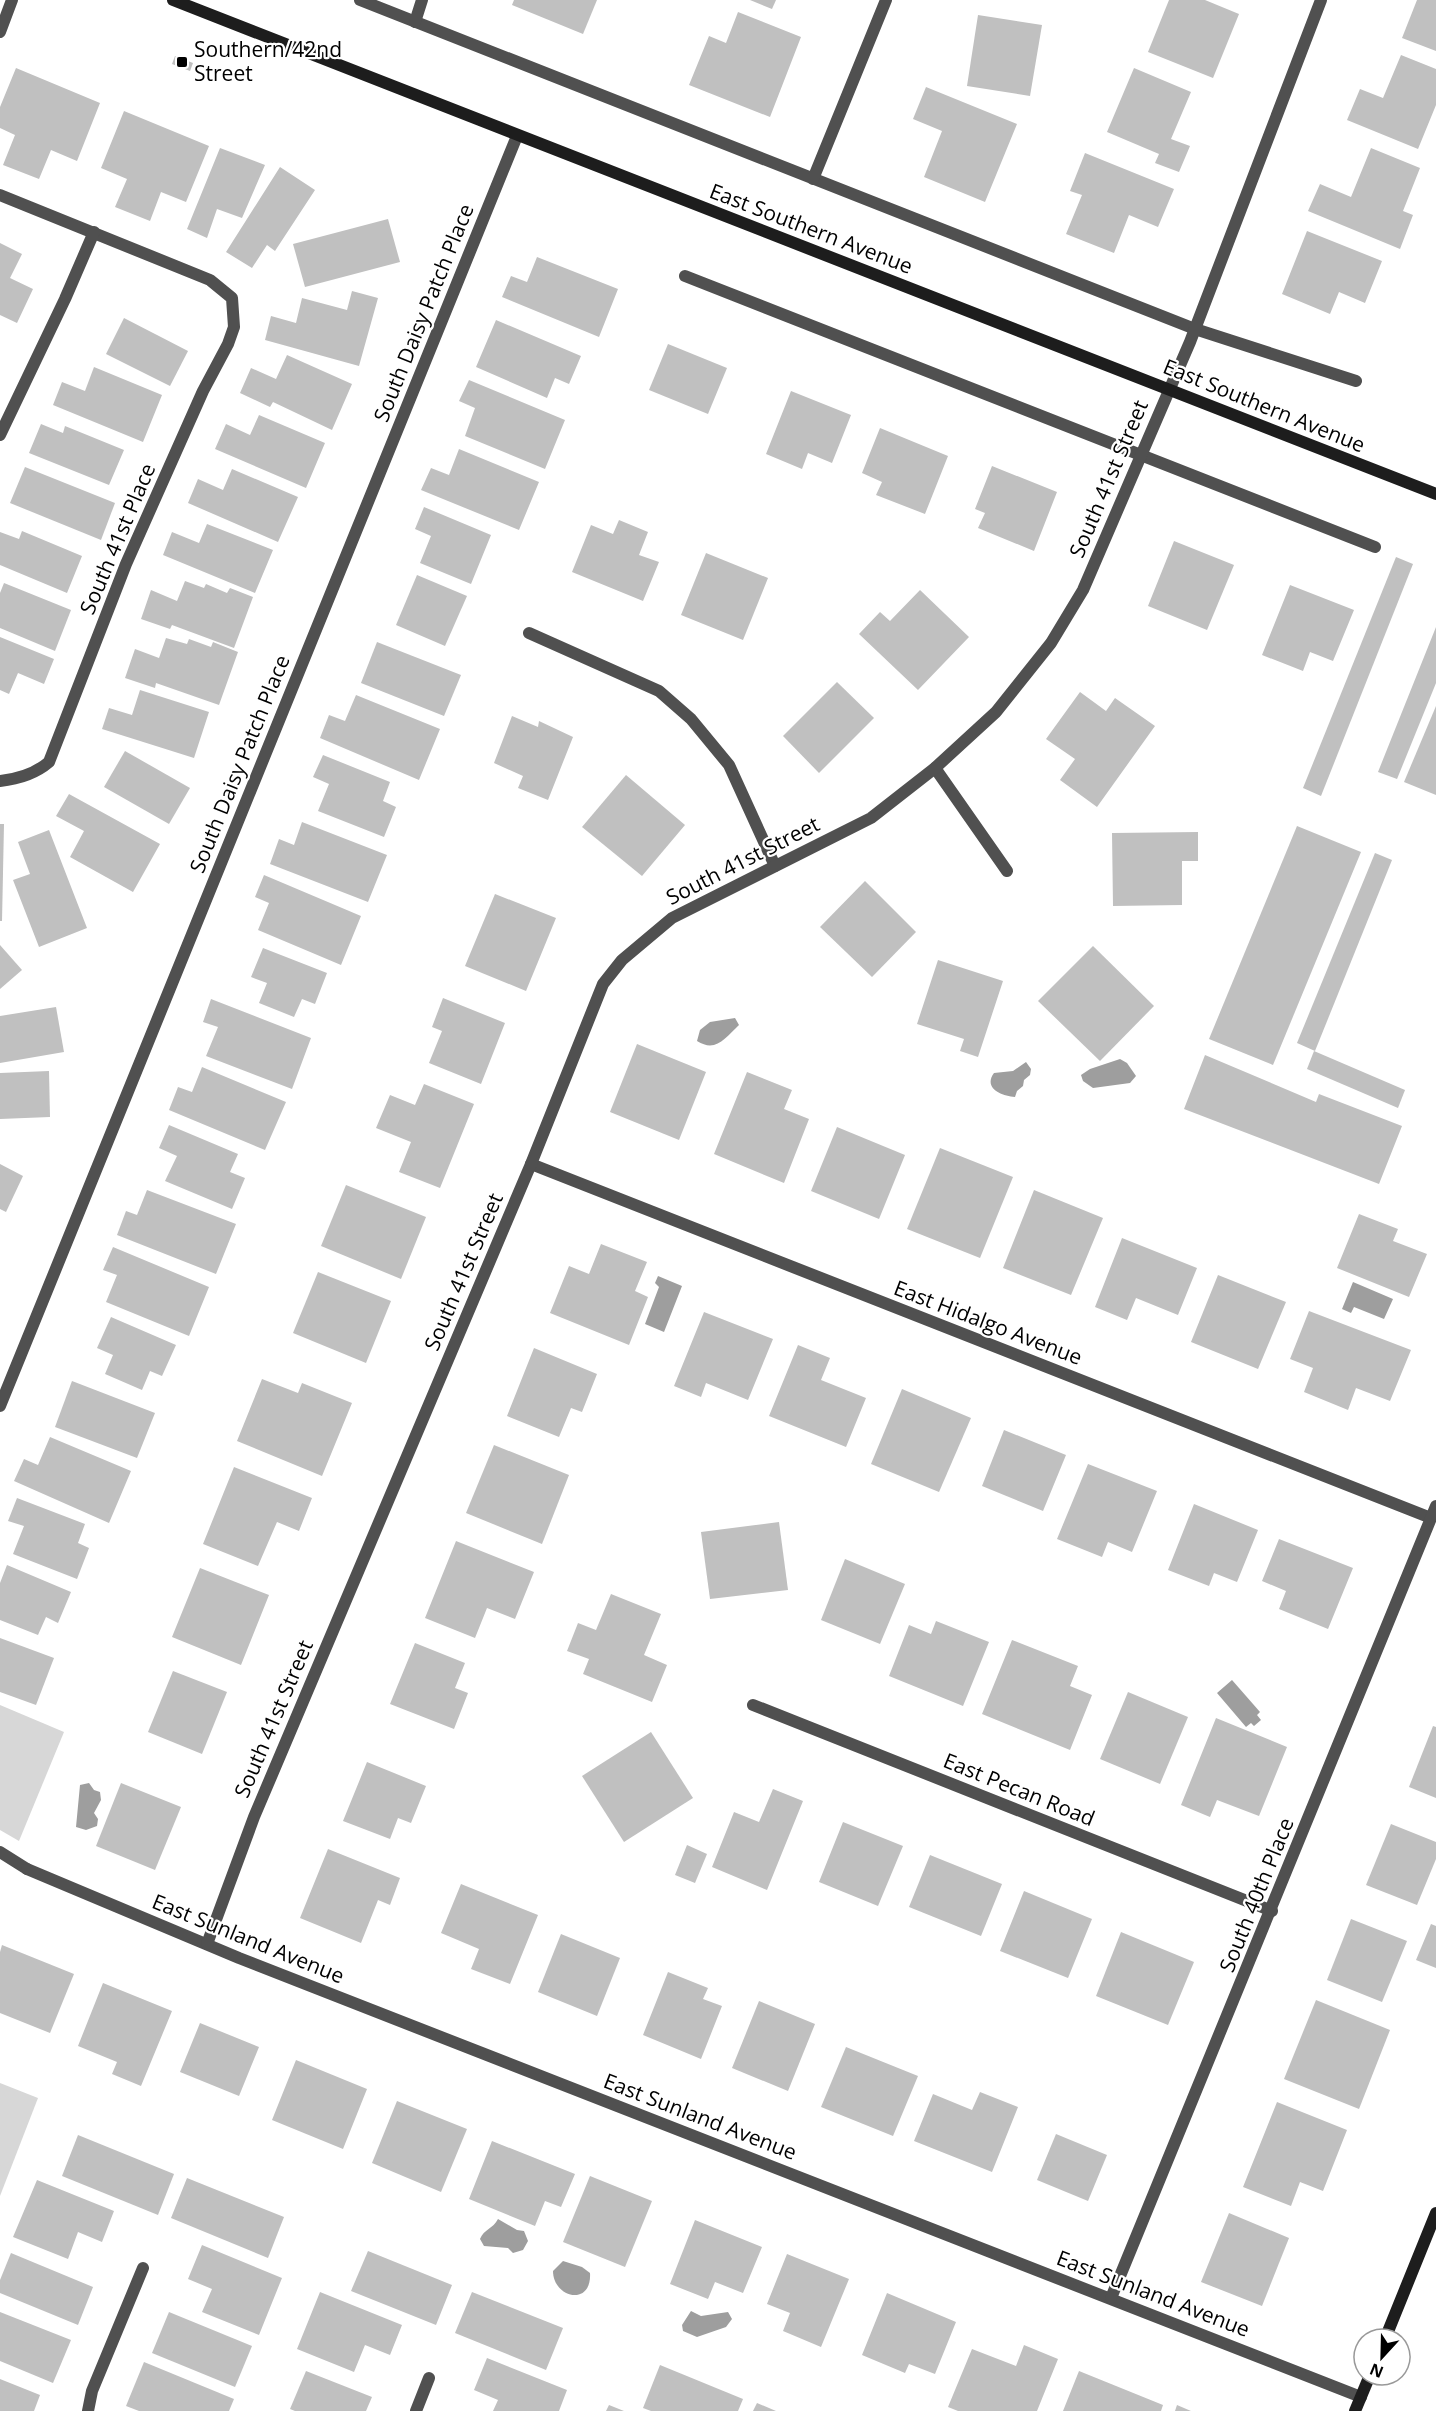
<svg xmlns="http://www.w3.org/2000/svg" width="1436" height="2411" font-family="'Open Sans',sans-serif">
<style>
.green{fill:#d7d7d7}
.water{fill:#9e9e9e}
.building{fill:#c0c0c0}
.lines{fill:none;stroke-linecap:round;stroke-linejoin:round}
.lane{stroke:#505050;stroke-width:12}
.street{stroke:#505050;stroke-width:12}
.secondary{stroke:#1d1d1d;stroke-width:12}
.poi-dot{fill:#000;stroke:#fff;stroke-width:2}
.labels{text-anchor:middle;stroke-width:4.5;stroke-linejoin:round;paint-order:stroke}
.poi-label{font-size:21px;fill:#000;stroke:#fff;text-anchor:start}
.street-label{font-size:21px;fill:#000;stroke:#fff}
</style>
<rect width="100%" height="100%" fill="#fff"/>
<!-- green -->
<g class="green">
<polygon points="0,1705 64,1732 19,1841 0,1830"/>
<polygon points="0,2083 38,2098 0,2196"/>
</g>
<!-- water -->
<g class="water">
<path d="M735 1018 739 1025C725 1038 716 1053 697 1041L700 1030 710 1022Z"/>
<polygon points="1120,1059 1127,1063 1136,1076 1130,1083 1093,1088 1083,1081 1081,1075 1090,1069"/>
<path d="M1026 1062 1031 1069 1030 1075 1024 1080 1023 1086 1017 1091 1015 1097C1001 1096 983 1088 994 1073L1013 1071Z"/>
<polygon points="658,1276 682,1286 664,1332 645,1324 659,1287 655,1283"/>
<polygon points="1353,1282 1393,1299 1384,1319 1354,1307 1351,1313 1342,1309"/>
<polygon points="1232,1680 1260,1712 1257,1715 1261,1720 1254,1726 1251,1723 1246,1727 1217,1693"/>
<polygon points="89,1783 94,1790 100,1792 101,1800 94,1813 98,1819 97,1826 86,1830 76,1827 80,1785"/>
<path d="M498 2219 517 2230 524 2231 528 2241 523 2250 513 2253 508 2248 484 2246 480 2239C484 2229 493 2229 498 2219Z"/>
<path d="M563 2261 582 2267 590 2273C592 2307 553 2298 553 2271Z"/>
<polygon points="691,2311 701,2316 728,2312 732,2319 726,2327 697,2337 683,2331 682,2325"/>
</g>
<!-- building -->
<g class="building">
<polygon points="514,0 597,0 583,34 512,5"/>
<polygon points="750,0 776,0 772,9"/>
<polygon points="1169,0 1205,0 1239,14 1213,78 1148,52"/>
<polygon points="1417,0 1436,0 1436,51 1402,38"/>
<polygon points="738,12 801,37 770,117 689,85 709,36 726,43"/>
<polygon points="978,15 1042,25 1030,96 967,86"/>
<polygon points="1401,55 1436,69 1436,105 1418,149 1347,120 1360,89 1383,98"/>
<polygon points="175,56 193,63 190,71 172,64"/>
<polygon points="16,68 100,103 77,161 51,150 39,179 3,165 15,135 0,128 0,107"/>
<polygon points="1134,68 1191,92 1171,139 1190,146 1179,172 1155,163 1159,154 1107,132"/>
<polygon points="926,87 1017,124 985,202 924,177 942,131 913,119"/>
<polygon points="124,111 209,146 186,202 161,192 150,221 115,207 127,179 101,168"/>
<polygon points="220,148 265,165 242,218 217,209 207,238 187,229"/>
<polygon points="1371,148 1420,168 1403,211 1413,215 1400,249 1308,211 1320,184 1351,197"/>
<polygon points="1085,153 1174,189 1158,227 1129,215 1114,253 1066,234 1082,195 1070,191"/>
<polygon points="280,167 315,190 275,251 267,245 252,268 226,252"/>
<polygon points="388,219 400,262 305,287 293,244"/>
<polygon points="1307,231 1382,261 1365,303 1339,292 1330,314 1282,294"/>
<polygon points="0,243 22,254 10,278 33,289 17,323 0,315"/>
<polygon points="537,257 618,289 599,337 502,297 511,276 527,282"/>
<polygon points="352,291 378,298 359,366 265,340 271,316 296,323 302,298 347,310"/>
<polygon points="124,318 188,351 170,386 106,354"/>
<polygon points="496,320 581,356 569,384 555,378 547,398 476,367"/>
<polygon points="668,344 727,368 708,414 649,390"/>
<polygon points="287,355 352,384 332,430 273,402 270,407 240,393 251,368 276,379"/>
<polygon points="94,367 162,395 143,442 53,405 62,382 85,391"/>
<polygon points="469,380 565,420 545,469 465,436 475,408 459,401"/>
<polygon points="791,391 851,415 832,463 808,453 802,469 766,454"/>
<polygon points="259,415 325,443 306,488 215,449 226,424 250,435"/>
<polygon points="41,424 63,433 65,426 124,450 109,485 29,453"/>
<polygon points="880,428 948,456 925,514 876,495 882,482 862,473"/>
<polygon points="459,449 539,482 519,530 421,490 431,468 449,475"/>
<polygon points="992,466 1057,492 1034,551 978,528 985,513 975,509"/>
<polygon points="25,467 115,503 101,540 10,503"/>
<polygon points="232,469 298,497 278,542 188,503 198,479 223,490"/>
<polygon points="424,507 491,535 471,584 420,563 431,536 415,529"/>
<polygon points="619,520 648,532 639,555 659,562 643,601 572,572 591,525 613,534"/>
<polygon points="207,524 273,550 255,593 163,555 172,532 199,543"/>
<polygon points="22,531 82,556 67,593 0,565 0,532 19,539"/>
<polygon points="1174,541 1234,565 1207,630 1148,606"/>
<polygon points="706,553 768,578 743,640 681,615"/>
<polygon points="1396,557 1413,564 1321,796 1303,788"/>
<polygon points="417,575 467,596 445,646 396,625"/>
<polygon points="185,581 204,588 206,584 227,593 230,588 253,597 234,648 172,625 170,629 141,619 151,590 177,601"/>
<polygon points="4,583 71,610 55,651 0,628 0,593"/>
<polygon points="1290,585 1354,610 1333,661 1310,652 1303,671 1262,655"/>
<polygon points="920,590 969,637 918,690 859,634 880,612 890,621"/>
<polygon points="1436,627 1436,683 1397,779 1378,772"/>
<polygon points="0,637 54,659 44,684 18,673 9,694 0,690"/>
<polygon points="166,638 187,644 189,639 211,647 213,642 238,652 219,705 156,683 155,688 125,678 135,649 159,658"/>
<polygon points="377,642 461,675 444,716 361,683"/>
<polygon points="837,682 874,718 819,773 783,736"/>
<polygon points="140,690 209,712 194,758 102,729 109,708 132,715"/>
<polygon points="1080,692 1106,711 1115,698 1155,726 1097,807 1060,780 1075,759 1046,739"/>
<polygon points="356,695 440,729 419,780 320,738 329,715 345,721"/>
<polygon points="1436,706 1436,795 1404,782"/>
<polygon points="512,716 538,727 539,721 573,737 548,800 518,788 523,776 494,763"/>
<polygon points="125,751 190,788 169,824 104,787"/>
<polygon points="323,755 390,782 383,801 396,807 384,837 318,811 329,784 313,777"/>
<polygon points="626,775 685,825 642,876 582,827"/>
<polygon points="69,794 160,844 133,892 70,857 84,831 56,816"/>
<polygon points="302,822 387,855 368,902 270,864 279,839 294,845"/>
<polygon points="0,824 4,824 2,921 0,921"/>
<polygon points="1297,826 1361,852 1273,1065 1209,1039"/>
<polygon points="49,830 87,928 39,947 13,880 30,874 18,842"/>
<polygon points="1198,832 1198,861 1182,861 1182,905 1113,906 1112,833"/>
<polygon points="1375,853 1392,860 1315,1051 1297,1043"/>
<polygon points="264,875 361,916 341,965 258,930 269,903 255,897"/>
<polygon points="865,881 916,932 872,977 820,927"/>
<polygon points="495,894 556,918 526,991 465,966"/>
<polygon points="0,945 22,970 0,989"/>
<polygon points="1093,946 1154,1006 1100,1061 1038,1001"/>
<polygon points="263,948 327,973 315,1004 302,999 294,1017 259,1003 267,983 251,977"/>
<polygon points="938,960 1003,981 978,1057 960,1051 964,1039 917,1024"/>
<polygon points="443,998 505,1023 481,1084 429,1063 442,1031 432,1027"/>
<polygon points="211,999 311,1038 292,1089 206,1056 218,1027 203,1022"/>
<polygon points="56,1007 64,1052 0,1063 0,1016"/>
<polygon points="637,1044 706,1072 679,1140 610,1112"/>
<polygon points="1314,1051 1405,1090 1398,1108 1307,1069"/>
<polygon points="1205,1055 1316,1102 1319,1094 1402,1126 1379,1184 1184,1109"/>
<polygon points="202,1067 286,1102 265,1150 169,1110 178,1087 192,1092"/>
<polygon points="49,1071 50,1117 0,1119 0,1073"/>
<polygon points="747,1072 792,1090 784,1109 809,1119 784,1183 714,1154"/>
<polygon points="424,1084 474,1104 440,1188 399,1172 411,1142 376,1128 390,1095 415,1105"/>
<polygon points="169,1125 238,1154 230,1172 245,1178 232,1209 165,1181 177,1156 159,1148"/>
<polygon points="837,1127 905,1155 879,1219 811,1191"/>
<polygon points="940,1148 1013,1177 980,1258 907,1229"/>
<polygon points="0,1164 23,1176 6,1212 0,1209"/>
<polygon points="346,1185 426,1217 401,1279 321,1246"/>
<polygon points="147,1190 236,1224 216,1274 117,1235 126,1211 137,1215"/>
<polygon points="1034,1190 1103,1218 1071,1295 1003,1268"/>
<polygon points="1359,1214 1398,1229 1393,1241 1427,1254 1409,1297 1337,1268"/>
<polygon points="1122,1238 1197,1268 1178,1315 1136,1298 1127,1320 1095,1307"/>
<polygon points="601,1244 647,1262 635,1291 648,1297 629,1345 550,1313 569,1266 589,1274"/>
<polygon points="113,1247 209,1287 189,1336 106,1302 117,1275 103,1270"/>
<polygon points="318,1272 391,1301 366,1363 293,1333"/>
<polygon points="1218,1275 1286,1302 1258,1369 1191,1342"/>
<polygon points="1309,1311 1411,1350 1390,1401 1356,1388 1348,1410 1304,1392 1313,1368 1290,1359"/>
<polygon points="704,1312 773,1339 748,1400 706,1383 701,1397 674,1386"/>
<polygon points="111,1317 176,1345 162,1376 150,1371 142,1390 105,1374 113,1355 97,1348"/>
<polygon points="798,1345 830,1358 821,1380 866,1398 846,1447 769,1416"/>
<polygon points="534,1348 597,1374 582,1412 571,1408 559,1437 507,1416"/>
<polygon points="262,1379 298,1393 302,1383 352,1403 322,1476 237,1441"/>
<polygon points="72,1381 155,1413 137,1458 55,1427"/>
<polygon points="902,1389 971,1418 939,1492 871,1464"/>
<polygon points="1004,1430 1066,1455 1043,1511 982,1486"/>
<polygon points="50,1437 131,1471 109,1523 14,1481 24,1459 38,1465"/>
<polygon points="494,1445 569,1475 542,1544 466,1513"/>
<polygon points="1088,1464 1157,1491 1132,1552 1108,1542 1102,1557 1057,1539"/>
<polygon points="234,1467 312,1498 299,1531 277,1522 258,1566 203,1544"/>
<polygon points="17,1498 85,1524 78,1543 89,1548 77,1579 13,1554 24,1526 8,1521"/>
<polygon points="1194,1504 1258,1530 1237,1582 1214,1573 1209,1586 1168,1570"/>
<polygon points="779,1522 788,1590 710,1599 701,1532"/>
<polygon points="1279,1539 1353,1568 1328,1629 1279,1609 1286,1591 1262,1581"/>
<polygon points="456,1541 534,1572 515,1619 487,1608 475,1638 425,1618"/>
<polygon points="845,1559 905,1584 880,1644 821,1620"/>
<polygon points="7,1565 71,1592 58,1623 46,1617 38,1635 0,1620 0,1583"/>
<polygon points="200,1568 269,1595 241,1665 172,1637"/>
<polygon points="611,1594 661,1614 644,1655 667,1665 652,1702 583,1674 589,1659 567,1651 578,1623 596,1630"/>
<polygon points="936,1621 989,1642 963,1706 889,1676 909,1625 931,1634"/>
<polygon points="0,1638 54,1658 36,1705 0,1692"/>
<polygon points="1012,1640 1078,1666 1070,1686 1092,1695 1070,1750 982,1714"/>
<polygon points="415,1643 465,1663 455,1688 468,1693 454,1729 390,1704"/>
<polygon points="173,1671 227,1692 202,1754 148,1732"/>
<polygon points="1128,1692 1188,1717 1160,1784 1100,1759"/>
<polygon points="1216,1718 1287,1747 1259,1816 1217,1800 1210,1817 1181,1805"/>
<polygon points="1433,1726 1436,1727 1436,1798 1409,1787"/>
<polygon points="651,1732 693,1798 624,1842 582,1776"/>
<polygon points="367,1762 426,1786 411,1823 398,1818 390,1839 343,1821"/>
<polygon points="121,1783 181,1807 155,1870 96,1846"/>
<polygon points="773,1789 803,1801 767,1890 712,1867 734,1812 759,1822"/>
<polygon points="843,1822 903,1846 878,1906 819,1882"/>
<polygon points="1391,1824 1436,1842 1436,1859 1417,1905 1366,1885"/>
<polygon points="687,1845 707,1854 695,1883 675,1875"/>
<polygon points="328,1849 400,1878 390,1905 378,1900 361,1943 300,1918"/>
<polygon points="930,1855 1002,1884 981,1936 909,1907"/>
<polygon points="461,1884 538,1915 510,1984 471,1969 479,1949 441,1933"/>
<polygon points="1024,1891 1092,1919 1068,1978 1000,1951"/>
<polygon points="1351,1919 1407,1941 1382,2002 1327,1980"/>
<polygon points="1431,1924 1436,1926 1436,1968 1416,1960"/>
<polygon points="1121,1932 1194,1962 1168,2025 1096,1996"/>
<polygon points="561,1934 620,1958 597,2016 538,1992"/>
<polygon points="2,1945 74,1974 50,2033 0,2013 0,1952"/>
<polygon points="668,1972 708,1988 703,1999 722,2006 701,2059 643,2035"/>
<polygon points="103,1983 172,2011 141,2086 112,2074 117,2062 78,2046"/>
<polygon points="1316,2000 1390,2030 1359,2109 1284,2079"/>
<polygon points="759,2001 815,2024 788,2091 732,2068"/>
<polygon points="200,2023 259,2047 239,2096 180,2072"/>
<polygon points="846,2047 918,2076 893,2136 821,2107"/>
<polygon points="296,2060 367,2089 343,2149 272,2120"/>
<polygon points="980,2092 1018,2107 992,2172 914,2141 933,2094 972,2110"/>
<polygon points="397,2101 467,2129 441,2192 372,2163"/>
<polygon points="1277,2102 1347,2130 1323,2191 1300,2182 1291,2206 1243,2187"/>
<polygon points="1056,2134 1107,2155 1088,2201 1037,2180"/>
<polygon points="78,2135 174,2174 158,2215 62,2176"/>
<polygon points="492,2141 575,2174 561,2207 545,2201 535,2226 469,2199"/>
<polygon points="590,2176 652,2201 625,2267 563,2242"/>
<polygon points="187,2178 284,2217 268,2258 171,2218"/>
<polygon points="37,2180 114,2211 102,2242 78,2232 68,2259 13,2237"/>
<polygon points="1229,2213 1289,2238 1262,2306 1201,2282"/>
<polygon points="695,2220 762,2247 743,2293 715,2282 708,2299 670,2284"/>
<polygon points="202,2245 282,2278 259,2335 202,2312 212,2289 188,2279"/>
<polygon points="368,2251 452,2285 436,2325 351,2291"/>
<polygon points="11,2253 93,2287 78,2325 0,2293 0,2280"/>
<polygon points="787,2254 849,2279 821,2347 783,2331 790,2313 767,2304"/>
<polygon points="320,2292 402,2325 390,2355 365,2345 354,2372 297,2349"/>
<polygon points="472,2292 563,2328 546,2370 455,2333"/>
<polygon points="887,2293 956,2322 935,2374 909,2364 905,2373 862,2355"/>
<polygon points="0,2312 71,2340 53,2383 0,2361"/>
<polygon points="169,2312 252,2346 235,2387 152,2353"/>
<polygon points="1024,2345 1058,2359 1037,2411 958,2411 948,2407 972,2349 1016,2366"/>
<polygon points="487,2358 567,2390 559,2411 493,2411 498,2400 474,2390"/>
<polygon points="144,2362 234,2399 229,2411 139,2411 126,2406"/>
<polygon points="660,2365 743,2399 738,2411 651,2411 643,2408"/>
<polygon points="306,2371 372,2397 366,2411 295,2411 290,2409"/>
<polygon points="1079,2371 1163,2405 1161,2411 1063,2411"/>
<polygon points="0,2379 40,2395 34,2411 0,2411"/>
<polygon points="757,2403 776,2411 753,2411"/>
<polygon points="609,2405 624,2411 606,2411"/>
<polygon points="1177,2405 1191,2411 1175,2411"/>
</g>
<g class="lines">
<!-- lane -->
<g class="lane">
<polyline points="0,1852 27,1869"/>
<polyline points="88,2411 92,2391 143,2268"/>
<polyline points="416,2411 429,2378"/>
</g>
<!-- street -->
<g class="street">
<polyline points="360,0 1195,329 1356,381"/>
<polyline points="415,22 422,0"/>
<polyline points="0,32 12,0"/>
<polyline points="813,179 886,0"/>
<path d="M0 195 210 280 232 298 234 327 228 344 203 391 126 564 49 762C35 774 19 779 0 781"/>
<polyline points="685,276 1375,547"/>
<polyline points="0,435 65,299 94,232"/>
<polyline points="529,633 659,691 691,719 729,765 775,866"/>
<polyline points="935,768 1007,871"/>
<polyline points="531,1164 1431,1518"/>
<polyline points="0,1406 517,136"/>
<polyline points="753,1705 1272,1911"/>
<polyline points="27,1869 239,1958 1361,2397"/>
<polyline points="207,1944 254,1817 531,1164 603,984 622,960 672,918 871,818 935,768 996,712 1051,643 1083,590 1190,342 1321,0"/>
<polyline points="1111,2298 1436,1506"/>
</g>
<!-- secondary -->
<g class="secondary">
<polyline points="173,0 1436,494"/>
<polyline points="1385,2339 1436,2213"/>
<polyline points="1355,2411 1370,2375"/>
</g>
</g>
<!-- markers -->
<rect class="poi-dot" x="176" y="56" width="12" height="12" rx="3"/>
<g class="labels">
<!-- poi labels -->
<g class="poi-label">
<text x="194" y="57">Southern/42nd<tspan x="194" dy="24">Street</tspan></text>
</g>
<!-- street labels -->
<g class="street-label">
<text transform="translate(811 229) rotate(21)" y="7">East Southern Avenue</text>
<text transform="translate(424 313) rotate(-68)" y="7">South Daisy Patch Place</text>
<text transform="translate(1264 406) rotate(22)" y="7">East Southern Avenue</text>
<text transform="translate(1109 479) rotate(-67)" y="7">South 41st Street</text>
<text transform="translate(118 539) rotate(-67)" y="7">South 41st Place</text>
<text transform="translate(240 764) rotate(-68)" y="7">South Daisy Patch Place</text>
<text transform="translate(743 861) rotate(-27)" y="7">South 41st Street</text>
<text transform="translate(464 1272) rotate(-67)" y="7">South 41st Street</text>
<text transform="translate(988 1323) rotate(21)" y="7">East Hidalgo Avenue</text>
<text transform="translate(274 1719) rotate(-67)" y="7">South 41st Street</text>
<text transform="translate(1019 1790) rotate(22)" y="7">East Pecan Road</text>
<text transform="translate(1257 1895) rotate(-68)" y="7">South 40th Place</text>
<text transform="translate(248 1939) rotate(22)" y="7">East Sunland Avenue</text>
<text transform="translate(700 2117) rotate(21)" y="7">East Sunland Avenue</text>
<text transform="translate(1153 2294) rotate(21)" y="7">East Sunland Avenue</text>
</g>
</g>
<!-- north arrow -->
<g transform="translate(1382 2357) rotate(202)"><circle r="28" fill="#ffffff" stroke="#999999" stroke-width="1.5"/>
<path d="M0-4.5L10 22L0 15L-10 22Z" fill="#000000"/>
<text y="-9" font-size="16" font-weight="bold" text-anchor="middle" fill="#000000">N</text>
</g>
</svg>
